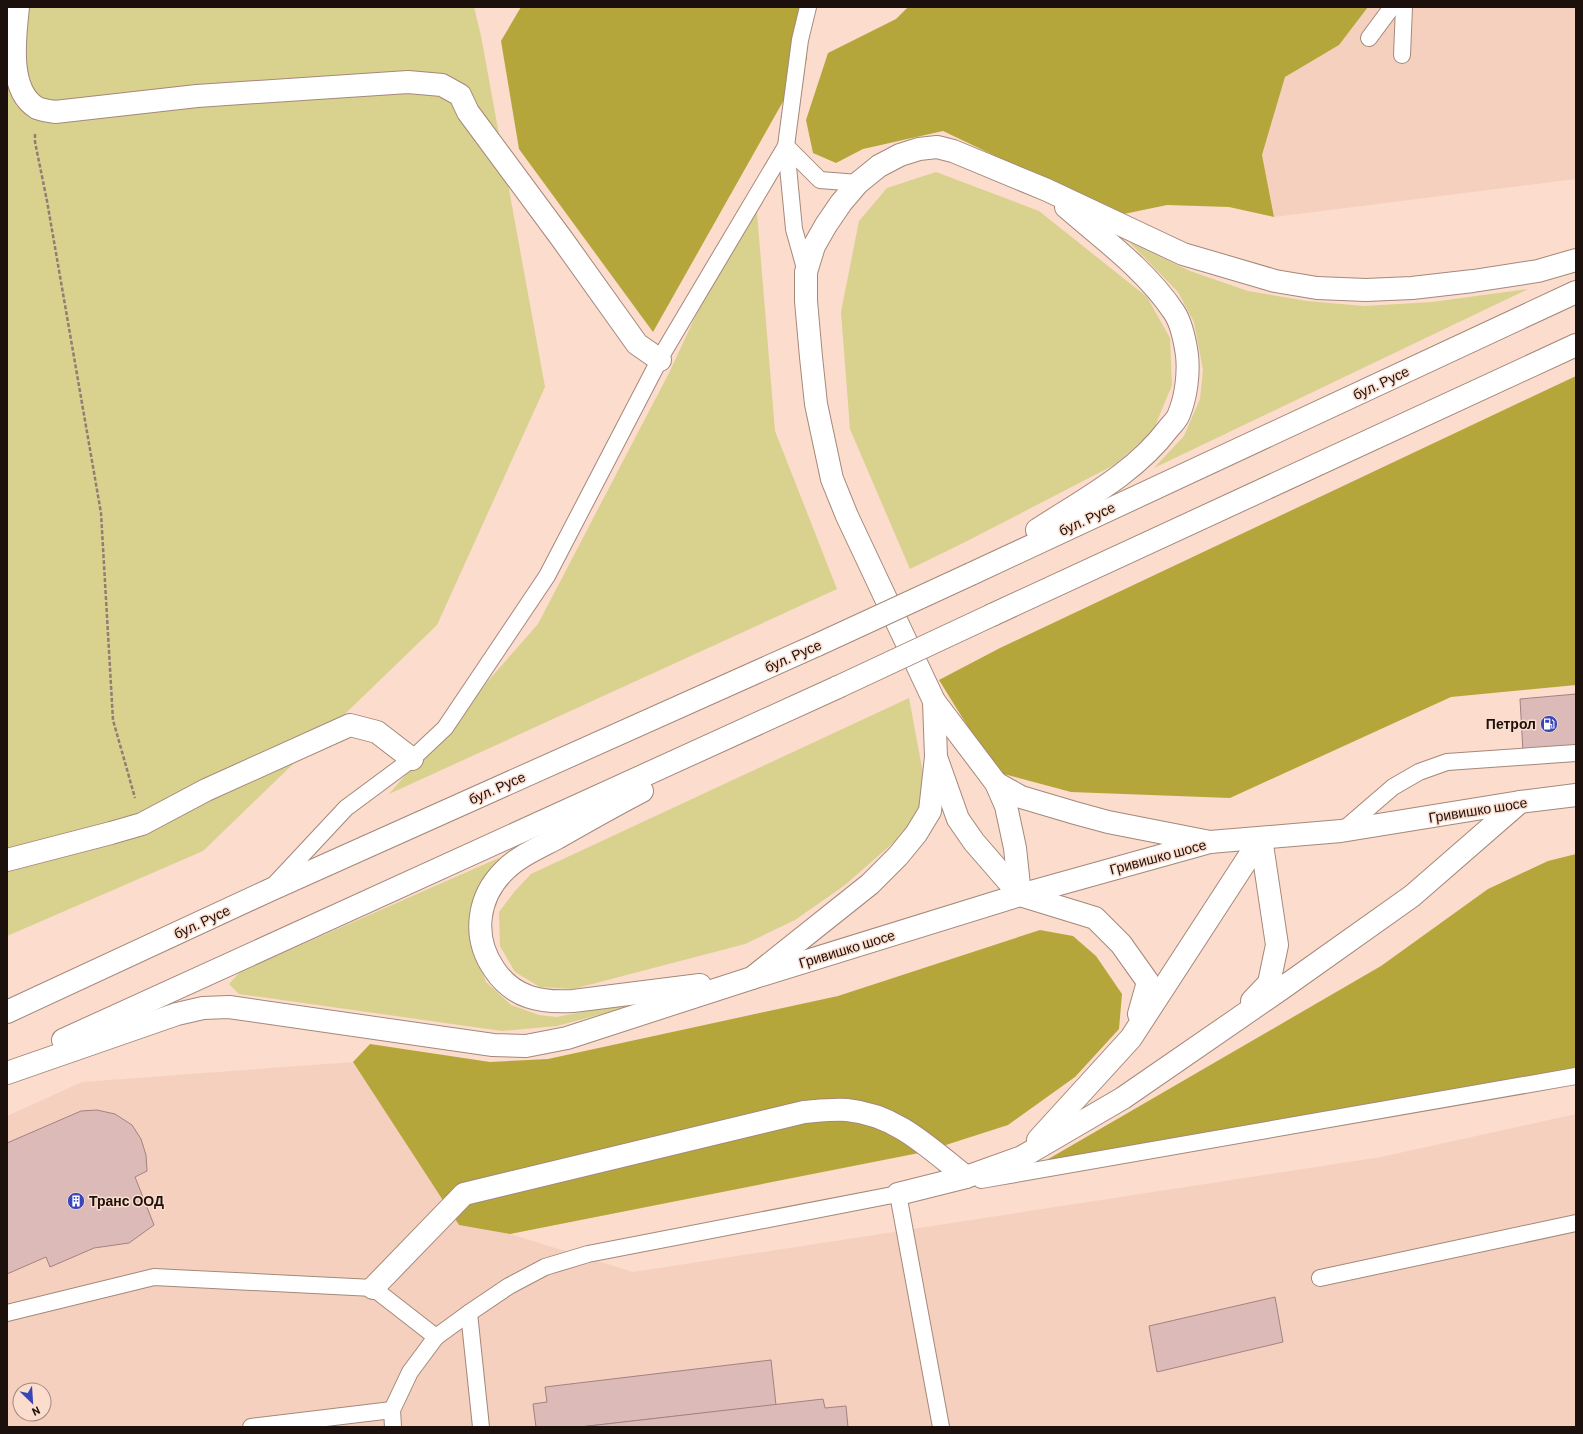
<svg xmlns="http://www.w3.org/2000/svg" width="1583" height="1434" font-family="Barlow,sans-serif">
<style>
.built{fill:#f6d0be;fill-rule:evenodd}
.green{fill:#d9d18e}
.forest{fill:#b4a63a}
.building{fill:#dcbab8;stroke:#a28281}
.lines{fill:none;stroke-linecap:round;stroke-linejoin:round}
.service-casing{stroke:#a4887a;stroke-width:18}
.minor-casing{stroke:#a4887a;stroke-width:24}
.tertiary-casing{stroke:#a4887a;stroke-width:24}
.secondary-casing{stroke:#a4887a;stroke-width:24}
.path{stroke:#937d73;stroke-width:2.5;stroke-dasharray:4 2;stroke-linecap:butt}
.service{stroke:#fff;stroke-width:16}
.minor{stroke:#fff;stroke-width:22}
.tertiary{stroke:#fff;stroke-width:22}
.secondary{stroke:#fff;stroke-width:22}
.secondary-bridge-casing{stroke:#a4887a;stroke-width:24;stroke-linecap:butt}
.secondary-bridge{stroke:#fff;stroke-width:22}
.labels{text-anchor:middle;stroke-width:3;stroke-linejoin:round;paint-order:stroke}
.street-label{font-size:14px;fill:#1b100b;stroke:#fbdccd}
.poi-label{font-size:14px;font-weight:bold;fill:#1b100b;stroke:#fbdccd;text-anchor:end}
</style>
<rect width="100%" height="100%" fill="#fbdccd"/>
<!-- built -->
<g class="built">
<polygon points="1368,7 1576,7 1576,179 1274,217 1262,155 1285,77 1339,45"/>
<path d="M353 1062 459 1225 510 1234 633 1272 1381 1157 1576 1114V1427H7V1116L82 1082ZM20 1390H44V1414H20Z"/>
</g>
<!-- green -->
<g class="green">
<polygon points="7,7 474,7 481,36 545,387 437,625 203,851 7,936"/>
<polygon points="936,172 1039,211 1147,297 1170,338 1172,385 1153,431 1114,465 967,541 910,569 850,429 841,312 859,221 887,188"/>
<polygon points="755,189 775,431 837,589 389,794 538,624 669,373"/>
<polygon points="1129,242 1190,271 1248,291 1307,301 1364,306 1432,302 1528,289 1154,468 1184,436 1200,399 1203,370 1194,322 1178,292"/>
<polygon points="909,698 925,784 918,812 901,836 845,885 795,920 745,944 573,989 540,987 515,972 500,946 499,912 515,891 531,874"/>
<polygon points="501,857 489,871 470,928 471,944 486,982 511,1005 539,1015 556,1017 669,996 557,1026 502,1031 239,994 229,984 240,972"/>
</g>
<!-- forest -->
<g class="forest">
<polygon points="521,7 799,7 807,59 653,332 519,149 501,41"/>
<polygon points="908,7 1368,7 1339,45 1285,77 1262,155 1274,217 1229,207 1167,205 1119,215 943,131 863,149 836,163 813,153 806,120 828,53 896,19"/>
<polygon points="1576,376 1576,685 1451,697 1230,798 1071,792 996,772 939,680 1000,648"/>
<polygon points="1576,854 1576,1076 1038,1165 1381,966 1488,889 1548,861"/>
<polygon points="1040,930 1073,936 1096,956 1122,994 1119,1029 1075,1077 1008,1125 924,1152 510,1234 459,1225 353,1062 370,1044 490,1062 548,1059 838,996"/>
</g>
<!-- building -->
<g class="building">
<polygon points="1576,694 1576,749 1523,752 1520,699"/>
<polygon points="97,1110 115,1114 132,1125 141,1139 146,1155 147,1171 135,1177 154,1225 129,1243 94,1248 50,1267 46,1257 7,1274 7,1143 81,1111"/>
<polygon points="1275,1297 1283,1342 1157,1372 1149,1326"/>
<polygon points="771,1360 776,1405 580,1427 536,1427 533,1404 547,1402 545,1387"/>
<polygon points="823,1399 825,1408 846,1406 848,1427 580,1427"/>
</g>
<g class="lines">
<defs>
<g id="service">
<polyline points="1369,38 1392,7"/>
<polyline points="1402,55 1404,7"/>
<polyline points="806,272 794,229 786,146 800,40 808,7"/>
<polyline points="1342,831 1393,787 1419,772 1447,762 1576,753"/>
<polyline points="275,884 346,808 412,759 445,728 547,576 663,353 786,146 820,180 858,183"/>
<polyline points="981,1180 1576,1076"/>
<polyline points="898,1194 941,1427"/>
<polyline points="1320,1278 1576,1223"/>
<polyline points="7,1313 154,1277 373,1288 436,1337"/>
<polyline points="469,1313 481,1427"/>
<polyline points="251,1427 392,1410"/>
<polyline points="393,1427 392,1410 410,1372 436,1337 469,1313 509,1286 545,1267 588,1254 908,1192"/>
</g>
<g id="minor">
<path d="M18 7C15 36 7 90 37 108 42 110 49 111 55 112L197 96 408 82 442 85 460 95 468 112 562 239 637 344 660 360"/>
<polyline points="7,860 111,833 142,824 206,790 350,725 377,732 412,759"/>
<path d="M373 1288 464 1194 804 1112C817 1111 833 1109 847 1110 897 1115 928 1147 966 1177"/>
</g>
<g id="tertiary">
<polyline points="1020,895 1095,918 1121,944 1148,982 1139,1014"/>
<polyline points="752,978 1020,895 1210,842 1341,831 1520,802 1576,795"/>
<polyline points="1252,1001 1269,983 1277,945 1261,838"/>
<polyline points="1038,1140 1131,1038 1261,838"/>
<polyline points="898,1194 966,1177 1022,1157 1123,1098 1281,989 1412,896 1520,802"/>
</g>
<g id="secondary">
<path d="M1037 530C1083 500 1135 473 1168 429 1172 424 1177 420 1179 414 1186 397 1189 374 1187 355 1185 341 1182 324 1174 312 1146 270 1103 239 1066 207"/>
<polyline points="971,574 1576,292"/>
<polyline points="992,615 1576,345"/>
<polyline points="934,701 936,757 958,819 974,842 1020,895"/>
<polyline points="996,783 1021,797 1075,813 1108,822 1210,842"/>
<path d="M642 791C613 806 585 822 557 838 540 847 519 856 505 870 477 897 472 937 494 969 513 998 541 1003 573 1001L700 985"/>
<polyline points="1020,895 1015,848 1006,806 996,783 934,701 847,516 832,479 816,404 811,357 806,301 806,272 814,246 826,225 841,203 858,183 879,166 900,155 919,149 937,147 953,151 1047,190 1183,254 1275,281 1317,288 1366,290 1412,288 1473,281 1538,271 1576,260"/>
<polyline points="7,1012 270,890 817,645"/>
<polyline points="63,1040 838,687"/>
<polyline points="7,1073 177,1014 203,1008 229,1007 493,1045 526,1046 567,1038 752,978 870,884 898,856 916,834 930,811 936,757"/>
</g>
</defs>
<!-- service casing -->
<use href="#service" class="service-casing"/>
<!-- minor casing -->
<use href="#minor" class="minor-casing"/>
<!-- tertiary casing -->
<use href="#tertiary" class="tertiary-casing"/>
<!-- secondary casing -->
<use href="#secondary" class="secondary-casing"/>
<!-- path -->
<polyline class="path" points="35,134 35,142 47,201 101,513 113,720 135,798"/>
<!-- service -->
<use href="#service" class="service"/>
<!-- minor -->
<use href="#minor" class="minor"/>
<!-- tertiary -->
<use href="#tertiary" class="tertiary"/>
<!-- secondary -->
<use href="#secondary" class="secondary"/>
<defs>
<g id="secondary-bridge">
<polyline points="817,645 971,574"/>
<polyline points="838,687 992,615"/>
</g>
</defs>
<!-- secondary-bridge casing -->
<use href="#secondary-bridge" class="secondary-bridge-casing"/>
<!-- secondary-bridge -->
<use href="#secondary-bridge" class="secondary-bridge"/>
</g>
<!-- icons -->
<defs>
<symbol id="fuel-disc" viewBox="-11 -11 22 22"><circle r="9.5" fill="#3946b9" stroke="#fbdccd"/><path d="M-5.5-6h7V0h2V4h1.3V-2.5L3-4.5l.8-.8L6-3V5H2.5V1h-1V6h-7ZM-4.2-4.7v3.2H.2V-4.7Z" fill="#fff"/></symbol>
<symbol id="building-disc" viewBox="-11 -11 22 22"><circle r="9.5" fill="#3946b9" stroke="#fbdccd"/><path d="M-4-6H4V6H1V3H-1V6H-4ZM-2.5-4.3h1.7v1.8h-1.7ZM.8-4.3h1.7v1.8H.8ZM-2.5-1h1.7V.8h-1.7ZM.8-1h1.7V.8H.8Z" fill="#fff"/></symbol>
</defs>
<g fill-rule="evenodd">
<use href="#fuel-disc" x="1539" y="714" width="20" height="20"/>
<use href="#building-disc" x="66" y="1191" width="20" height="20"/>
</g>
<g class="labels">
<!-- street labels -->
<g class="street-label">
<text transform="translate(1381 383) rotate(-25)" y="5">бул. Русе</text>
<text transform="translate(1087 519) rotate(-25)" y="5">бул. Русе</text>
<text transform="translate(793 656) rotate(-24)" y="5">бул. Русе</text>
<text transform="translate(497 788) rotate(-24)" y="5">бул. Русе</text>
<text transform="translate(1478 810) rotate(-9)" y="5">Гривишко шосе</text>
<text transform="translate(1158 857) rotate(-15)" y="5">Гривишко шосе</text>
<text transform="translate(202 922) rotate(-25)" y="5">бул. Русе</text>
<text transform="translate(847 949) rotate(-17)" y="5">Гривишко шосе</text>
</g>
<!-- poi labels -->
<g class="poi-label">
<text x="1536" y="729">Петрол</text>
<text x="89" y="1206" text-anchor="start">Транс ООД</text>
</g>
</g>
<!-- border -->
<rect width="1583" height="1434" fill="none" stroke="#1b100b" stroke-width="16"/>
<!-- north arrow -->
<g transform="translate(32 1402) rotate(155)"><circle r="19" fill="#fbdccd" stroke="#a18a7f"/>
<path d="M0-3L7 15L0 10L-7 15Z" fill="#3946b9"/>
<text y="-6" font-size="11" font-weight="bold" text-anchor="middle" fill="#1b100b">N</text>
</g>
</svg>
